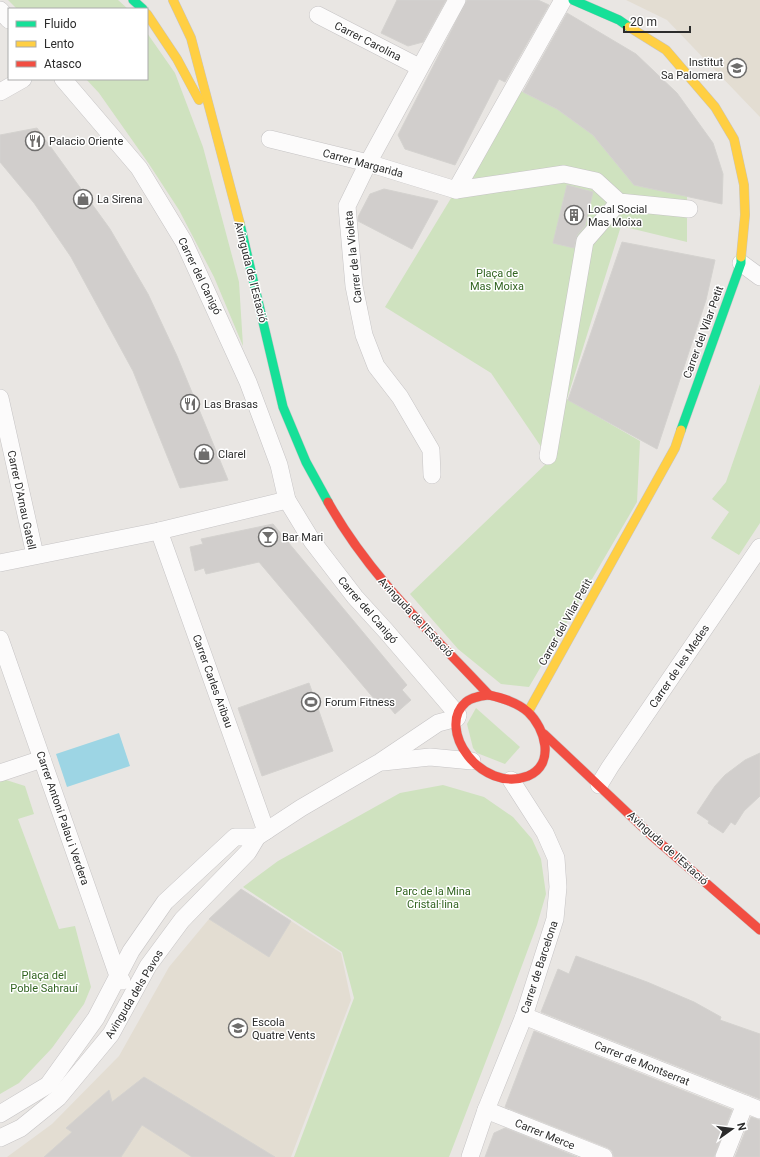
<svg xmlns="http://www.w3.org/2000/svg" width="760" height="1157" font-family="Roboto,sans-serif">
<style>
.education{fill:#e3ddd2}
.green{fill:#cfe2bf}
.water{fill:#9dd5e4}
.building{fill:#d1cecc;stroke:#d4d2cf}
.lines{fill:none;stroke-linecap:round;stroke-linejoin:round}
.street-casing{stroke:#c6c4c5;stroke-width:18}
.fast-casing{stroke:#c6c4c5;stroke-width:10}
.slow-casing{stroke:#c6c4c5;stroke-width:10}
.jam-casing{stroke:#c6c4c5;stroke-width:10}
.street{stroke:#fcfbfb;stroke-width:17}
.fast{stroke:#16e098;stroke-width:9}
.slow{stroke:#ffcf43;stroke-width:9}
.jam{stroke:#f24e42;stroke-width:9}
.labels{text-anchor:middle;stroke-width:3;stroke-linejoin:round;paint-order:stroke}
.street-label{font-size:11px;fill:#2c2c2c;stroke:#fff}
.poi-label{font-size:11px;fill:#2c2c2c;stroke:#fff;text-anchor:start}
.park-label{font-size:11px;fill:#326421;stroke:#fff}
</style>
<rect width="100%" height="100%" fill="#e9e6e3"/>
<!-- education -->
<g class="education">
<polygon points="626,0 760,0 760,117 667,20"/>
<polygon points="241,889 341,953 351,1000 291,1157 7,1157 52,1124 119,1056 169,967 209,919"/>
</g>
<!-- green -->
<g class="green">
<polygon points="8,0 118,0 128,9 17,9"/>
<polygon points="147,33 175,73 203,147 239,282 243,346 214,277 179,210 149,164 99,93 86,79 147,79"/>
<polygon points="521,91 557,109 593,135 634,185 687,196 687,242 621,226 567,399 640,441 637,502 529,687 501,684 458,649 410,594 550,460 491,373 385,307 456,190"/>
<polygon points="760,384 760,523 739,555 711,538 729,512 712,499 726,482"/>
<polygon points="476,708 520,747 505,764 477,753 473,748 467,724"/>
<polygon points="3,779 25,786 34,814 18,819 59,929 75,926 91,987 84,1004 52,1048 19,1083 0,1094 0,780"/>
<polygon points="443,785 484,797 513,817 532,839 541,859 546,894 537,925 501,1022 449,1157 294,1157 354,998 342,952 243,887 278,861 400,793"/>
</g>
<!-- water -->
<polygon class="water" points="119,733 130,766 67,787 56,754"/>
<!-- building -->
<g class="building">
<polygon points="397,0 446,0 423,42 408,46 381,33"/>
<polygon points="467,0 538,0 549,5 505,82 499,79 455,165 405,149 398,135"/>
<polygon points="567,13 636,54 677,93 713,143 723,174 722,204 634,185 593,135 557,109 523,92"/>
<polygon points="37,128 110,229 148,294 177,356 228,480 180,488 133,371 71,257 34,203 0,162 0,135"/>
<polygon points="567,185 593,192 585,226 577,235 574,248 553,243"/>
<polygon points="384,189 438,201 412,249 358,221 358,217 370,194"/>
<polygon points="622,242 715,260 706,300 657,449 568,400"/>
<polygon points="273,524 407,685 402,690 411,700 395,714 386,703 381,707 259,562 206,574 204,568 195,571 190,547 203,544 201,539"/>
<polygon points="309,683 333,751 262,776 238,708"/>
<polygon points="760,753 760,796 744,811 735,825 731,822 723,833 708,823 709,821 697,813 715,786 725,775 745,760"/>
<polygon points="241,889 291,921 269,957 209,919"/>
<polygon points="576,956 647,982 694,1002 721,1017 720,1020 760,1034 760,1099 541,1012 558,969 569,974"/>
<polygon points="534,1031 732,1110 714,1157 614,1157 612,1151 608,1148 505,1107"/>
<polygon points="144,1077 275,1157 192,1157 142,1125 121,1157 44,1157 72,1132 66,1128 109,1090 112,1102"/>
<polygon points="751,1117 760,1120 760,1157 735,1157"/>
<polygon points="505,1128 577,1157 485,1157 494,1133"/>
</g>
<g class="lines">
<defs>
<g id="street">
<polyline points="0,10 9,20"/>
<polyline points="318,15 419,67"/>
<polyline points="63,79 139,168 184,242 248,382 279,465 287,500 312,541 355,597 386,631 458,715"/>
<polyline points="0,92 23,79"/>
<polyline points="270,139 368,163 456,190 564,174 596,181 619,202 689,209"/>
<polyline points="456,190 563,0"/>
<polyline points="741,263 760,277"/>
<polyline points="0,398 35,555"/>
<polyline points="548,456 585,241 619,202"/>
<polyline points="432,475 431,450 400,397 376,366 364,335 354,286 347,206 368,163 457,0"/>
<polyline points="159,531 266,831"/>
<polyline points="0,563 159,531 287,500"/>
<polyline points="0,639 118,976 122,981"/>
<polyline points="383,762 430,757 472,761"/>
<polyline points="0,773 42,759"/>
<polyline points="599,785 610,767 760,547"/>
<polyline points="524,1016 760,1110"/>
<polyline points="486,1110 604,1157"/>
<polyline points="0,1114 48,1085 96,1018 131,951 165,902 235,837 257,837"/>
<polyline points="0,1138 21,1128 58,1098 111,1034 148,966 182,920 248,852 257,837 301,808 380,762 438,723 457,718"/>
<polyline points="470,1157 486,1110 524,1016 555,919 558,887 556,858 545,833 511,780"/>
<polyline points="724,1157 745,1104"/>
</g>
<g id="fast">
<polyline points="133,0 143,9"/>
<polyline points="573,0 619,20 629,27"/>
<polyline points="240,224 283,407 306,462 328,502"/>
<polyline points="681,430 741,263 741,257"/>
</g>
<g id="slow">
<polyline points="173,0 191,38 240,224"/>
<polyline points="147,14 177,59 199,100"/>
<polyline points="629,27 666,50 715,107 734,139 744,185 745,215 741,257"/>
<polyline points="528,712 675,448 681,430"/>
</g>
<g id="jam">
<path d="M328 502C369 576 432 634 489 695"/>
<path d="M489 695C502 698 517 702 528 712 545 728 556 764 528 776 481 794 435 728 466 702 472 697 481 696 489 695Z"/>
<polyline points="544,734 652,836 760,930"/>
</g>
</defs>
<!-- street casing -->
<use href="#street" class="street-casing"/>
<!-- fast casing -->
<use href="#fast" class="fast-casing"/>
<!-- slow casing -->
<use href="#slow" class="slow-casing"/>
<!-- jam casing -->
<use href="#jam" class="jam-casing"/>
<!-- street -->
<use href="#street" class="street"/>
<!-- fast -->
<use href="#fast" class="fast"/>
<!-- slow -->
<use href="#slow" class="slow"/>
<!-- jam -->
<use href="#jam" class="jam"/>
</g>
<!-- icons -->
<defs>
<symbol id="school-ring" viewBox="-11 -11 22 22"><circle r="9.5" fill="#fff" stroke="#6e6d6c" stroke-width="1.5"/><path d="M0-5L7-2L0 1L-7-2ZM-4 1L0 2.5L4 1V4Q0 6-4 4Z" fill="#6e6d6c"/></symbol>
<symbol id="restaurant-ring" viewBox="-11 -11 22 22"><circle r="9.5" fill="#fff" stroke="#6e6d6c" stroke-width="1.5"/><path d="M-5-6h1v4h1v-4h1v4h1v-4h1v5L-1.5 .5V6h-2V.5L-5-1ZM5-6V6H3V1.5H1.5Q1.5-4 5-6Z" fill="#6e6d6c"/></symbol>
<symbol id="shop-ring" viewBox="-11 -11 22 22"><circle r="9.5" fill="#fff" stroke="#6e6d6c" stroke-width="1.5"/><path d="M-5-2.5h2.3a2.7 3.5 0 0 1 5.4 0H5L5.5 6h-11ZM-1.5-2.5h3a1.5 2.3 0 0 0-3 0Z" fill="#6e6d6c"/></symbol>
<symbol id="building-ring" viewBox="-11 -11 22 22"><circle r="9.5" fill="#fff" stroke="#6e6d6c" stroke-width="1.5"/><path d="M-4-6H4V6H1V3H-1V6H-4ZM-2.5-4.3h1.7v1.8h-1.7ZM.8-4.3h1.7v1.8H.8ZM-2.5-1h1.7V.8h-1.7ZM.8-1h1.7V.8H.8Z" fill="#6e6d6c"/></symbol>
<symbol id="bar-ring" viewBox="-11 -11 22 22"><circle r="9.5" fill="#fff" stroke="#6e6d6c" stroke-width="1.5"/><path d="M-6-5H6L.8 .8V4.5H3.5V6h-7V4.5H-.8V.8Z" fill="#6e6d6c"/></symbol>
<symbol id="stadium-ring" viewBox="-11 -11 22 22"><circle r="9.5" fill="#fff" stroke="#6e6d6c" stroke-width="1.5"/><path d="M0-5a6.5 5 0 1 0 0 10a6.5 5 0 1 0 0-10ZM-3.5-1.8h7v3.6h-7Z" fill="#6e6d6c"/></symbol>
</defs>
<g fill-rule="evenodd">
<use href="#school-ring" x="726" y="57" width="22" height="22"/>
<use href="#restaurant-ring" x="24" y="130" width="22" height="22"/>
<use href="#shop-ring" x="72" y="188" width="22" height="22"/>
<use href="#building-ring" x="563" y="204" width="22" height="22"/>
<use href="#restaurant-ring" x="179" y="393" width="22" height="22"/>
<use href="#shop-ring" x="193" y="443" width="22" height="22"/>
<use href="#bar-ring" x="257" y="526" width="22" height="22"/>
<use href="#stadium-ring" x="300" y="691" width="22" height="22"/>
<use href="#school-ring" x="227" y="1017" width="22" height="22"/>
</g>
<g class="labels">
<!-- street labels -->
<g class="street-label">
<text transform="translate(368 41) rotate(27)" y="4">Carrer Carolina</text>
<text transform="translate(363 163) rotate(15)" y="4">Carrer Margarida</text>
<text transform="translate(353 257) rotate(-96)" y="4">Carrer de la Violeta</text>
<text transform="translate(251 272) rotate(76)" y="4">Avinguda de l'Estació</text>
<text transform="translate(200 276) rotate(64)" y="4">Carrer del Canigó</text>
<text transform="translate(703 332) rotate(-70)" y="4">Carrer del Vilar Petit</text>
<text transform="translate(22 500) rotate(78)" y="4">Carrer D'Arnau Gatell</text>
<text transform="translate(368 610) rotate(49)" y="4">Carrer del Canigó</text>
<text transform="translate(416 617) rotate(47)" y="4">Avinguda de l'Estació</text>
<text transform="translate(565 622) rotate(-61)" y="4">Carrer del Vilar Petit</text>
<text transform="translate(679 666) rotate(-56)" y="4">Carrer de les Medes</text>
<text transform="translate(213 681) rotate(70)" y="4">Carrer Carles Aribau</text>
<text transform="translate(63 818) rotate(71)" y="4">Carrer Antoni Palau i Verdera</text>
<text transform="translate(668 848) rotate(42)" y="4">Avinguda de l'Estació</text>
<text transform="translate(539 967) rotate(-72)" y="4">Carrer de Barcelona</text>
<text transform="translate(134 994) rotate(-59)" y="4">Avinguda dels Pavos</text>
<text transform="translate(642 1063) rotate(22)" y="4">Carrer de Montserrat</text>
<text transform="translate(545 1134) rotate(22)" y="4">Carrer Merce</text>
</g>
<!-- poi labels -->
<g class="poi-label">
<text x="723" y="66" text-anchor="end">Institut<tspan x="723" dy="13">Sa Palomera</tspan></text>
<text x="49" y="145">Palacio Oriente</text>
<text x="97" y="203">La Sirena</text>
<text x="588" y="213">Local Social<tspan x="588" dy="13">Mas Moixa</tspan></text>
<text x="204" y="408">Las Brasas</text>
<text x="218" y="458">Clarel</text>
<text x="282" y="541">Bar Mari</text>
<text x="325" y="706">Forum Fitness</text>
<text x="252" y="1026">Escola<tspan x="252" dy="13">Quatre Vents</tspan></text>
</g>
<!-- park labels -->
<g class="park-label">
<text x="497" y="277">Plaça de<tspan x="497" dy="13">Mas Moixa</tspan></text>
<text x="433" y="895">Parc de la Mina<tspan x="433" dy="13">Cristal·lina</tspan></text>
<text x="44" y="979">Plaça del<tspan x="44" dy="13">Poble Sahrauí</tspan></text>
</g>
</g>
<!-- legend -->
<rect x="8" y="8" width="140" height="72" fill="#ffffff" stroke="#ababab"/>
<rect x="16" y="21" width="20" height="6" fill="#16e098" stroke="#ababab"/>
<text x="44" y="28" font-size="12" fill="#2c2c2c">Fluido</text>
<rect x="16" y="41" width="20" height="6" fill="#ffcf43" stroke="#ababab"/>
<text x="44" y="48" font-size="12" fill="#2c2c2c">Lento</text>
<rect x="16" y="61" width="20" height="6" fill="#f24e42" stroke="#ababab"/>
<text x="44" y="68" font-size="12" fill="#2c2c2c">Atasco</text>
<!-- north arrow -->
<g transform="translate(732 1129) rotate(76)" stroke="#ffffff" stroke-width="3" paint-order="stroke">
<path d="M0-3L7 15L0 10L-7 15Z" fill="#2c2c2c"/>
<text y="-6" font-size="11" font-weight="bold" text-anchor="middle" fill="#2c2c2c">N</text>
</g>
<!-- scale -->
<path d="M624 26v6h66v-6" fill="none" stroke="#2c2c2c" stroke-width="2"/>
<text x="630" y="26" font-size="12" fill="#2c2c2c" stroke="#ffffff" stroke-width="3" paint-order="stroke">20 m</text>
</svg>
